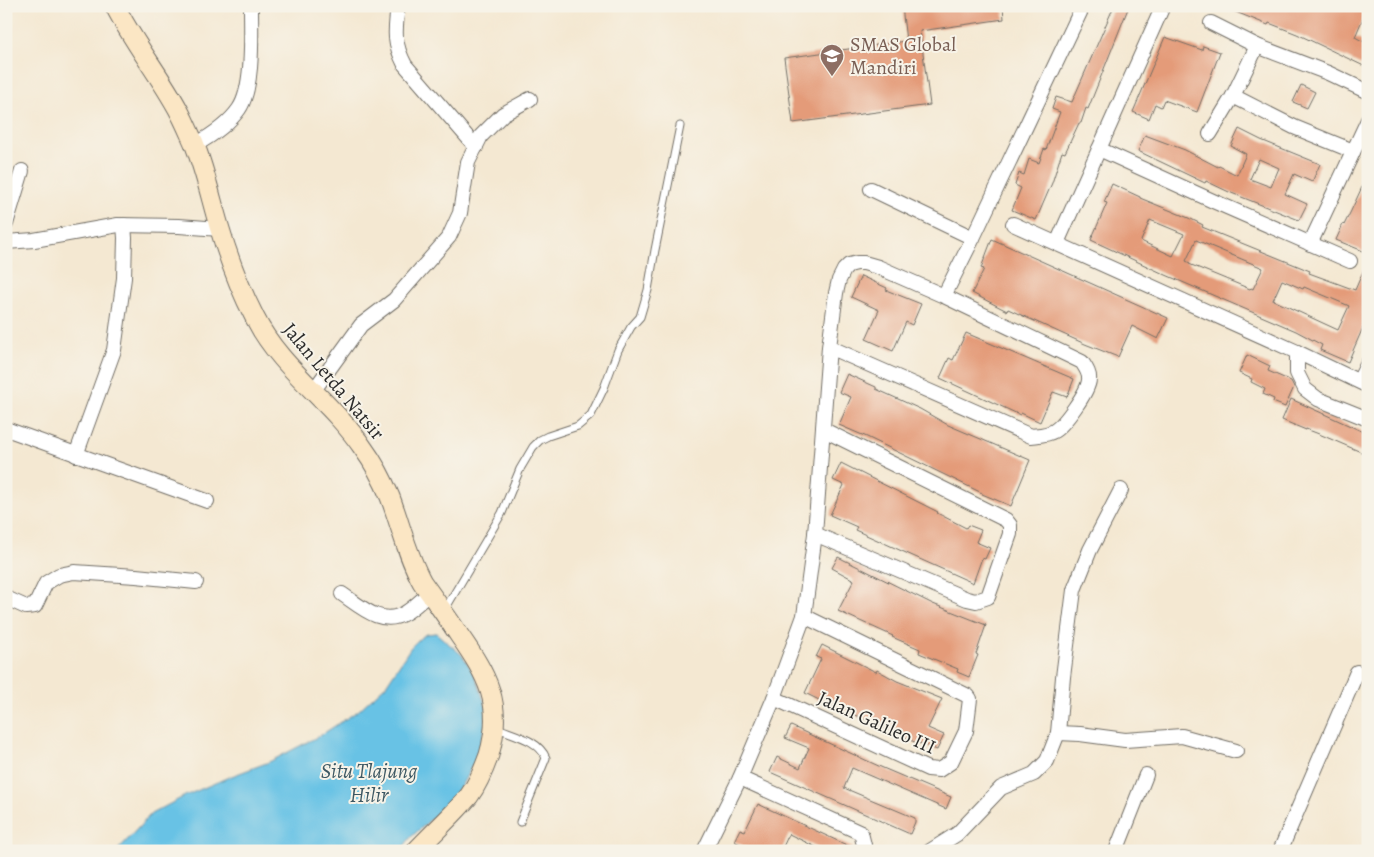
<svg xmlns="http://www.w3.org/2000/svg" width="1374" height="857" font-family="Alegreya,serif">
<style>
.water{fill:#67c2e5;stroke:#497688}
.building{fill:#e49b79;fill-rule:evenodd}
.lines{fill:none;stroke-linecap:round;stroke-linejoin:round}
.lane-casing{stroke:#716d65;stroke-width:9}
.street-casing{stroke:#716d65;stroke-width:16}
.secondary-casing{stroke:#716d65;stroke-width:21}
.lane{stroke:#fff;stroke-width:7}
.street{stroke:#fff;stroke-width:14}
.secondary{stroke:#fbe6c4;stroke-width:19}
.labels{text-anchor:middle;stroke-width:4;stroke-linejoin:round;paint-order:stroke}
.education-label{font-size:20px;fill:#785e54;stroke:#f7f3e8;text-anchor:start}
.street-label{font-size:20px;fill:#2b2b2b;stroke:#f7f3e8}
.water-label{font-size:21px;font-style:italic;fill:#3d5863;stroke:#f7f3e8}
</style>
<rect width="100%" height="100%" fill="#f7f3e8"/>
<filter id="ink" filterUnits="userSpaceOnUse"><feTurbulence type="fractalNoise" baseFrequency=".02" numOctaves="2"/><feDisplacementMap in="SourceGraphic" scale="10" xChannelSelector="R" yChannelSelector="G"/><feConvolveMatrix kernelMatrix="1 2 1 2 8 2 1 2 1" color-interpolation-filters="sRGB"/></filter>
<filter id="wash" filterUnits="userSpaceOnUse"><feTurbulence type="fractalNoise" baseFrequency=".0096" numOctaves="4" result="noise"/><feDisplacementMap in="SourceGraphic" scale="20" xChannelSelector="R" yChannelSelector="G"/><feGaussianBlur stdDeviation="1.12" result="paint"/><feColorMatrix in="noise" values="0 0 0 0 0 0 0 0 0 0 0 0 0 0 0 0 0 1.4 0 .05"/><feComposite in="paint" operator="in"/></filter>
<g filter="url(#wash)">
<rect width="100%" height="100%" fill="#f4e8d2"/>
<!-- water -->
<polygon class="water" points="436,633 462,655 475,675 487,709 485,729 475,761 460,788 437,814 411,837 400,851 117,851 151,814 185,796 229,777 269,762 321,735 358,711 386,685 411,647 419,639 426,634"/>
<g id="blocks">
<!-- building -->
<g class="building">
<polygon points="902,6 1003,6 1004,19 920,31 930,105 793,123 784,58 906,41"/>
<polygon points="1114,6 1129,6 1088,109 1086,108 1081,123 1079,123 1065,153 1062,152 1052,183 1036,220 1012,210 1021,188 1015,185 1019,173 1024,175 1029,159 1039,163 1044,149 1046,150 1060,112 1052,109 1056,97 1072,102"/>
<polygon points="1226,6 1368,6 1355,37 1368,44 1368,68 1297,34 1269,23 1268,25 1226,8"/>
<polygon points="1165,37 1202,50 1203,46 1220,52 1197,112 1164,100 1161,107 1155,104 1149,119 1133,112"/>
<polygon points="1301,85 1315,92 1307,108 1293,102"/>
<path d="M1239 129 1261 140 1320 164 1312 182 1294 174 1285 194 1307 204 1299 220 1229 192 1206 181 1205 183 1138 151 1145 135 1185 150 1218 167 1219 166 1237 175 1246 154 1231 146ZM1259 159 1279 168 1271 187 1250 179Z"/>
<polygon points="1368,174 1368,253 1336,240 1343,224 1344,225 1351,211"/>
<path d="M1112 184 1140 197V198L1191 219 1203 225 1202 227 1234 240 1310 271 1309 273 1355 290 1368 260V316L1348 362 1320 350 1322 345 1296 331 1166 275 1091 240 1107 203 1104 202ZM1150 220 1184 234 1173 256 1141 241ZM1196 240 1263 268 1253 289 1251 288 1250 289 1189 264 1190 263 1186 261ZM1282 280 1303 289 1304 287 1347 305 1349 306 1338 330 1273 300Z"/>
<polygon points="992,239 1168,318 1158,339 1132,326 1118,357 1085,344 1008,309 1007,311 972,293 984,269 981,268"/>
<polygon points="861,276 887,288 886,290 921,304 912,325 906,322 893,351 866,339 879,310 851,297"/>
<polygon points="966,333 1074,379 1067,397 1053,392 1040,422 1021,413 1020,415 940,378 949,358 953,360"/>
<polygon points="1247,355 1270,366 1268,371 1291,381 1294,387 1285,407 1273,402 1274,399 1263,394 1265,389 1251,382 1252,379 1239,373"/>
<polygon points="847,374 876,387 876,389 920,409 948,425 1030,460 1011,506 982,494 982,493 867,437 839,425 851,397 839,392"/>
<polygon points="1291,399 1368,434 1368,455 1319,434 1306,429 1306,430 1282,420"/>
<polygon points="841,463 938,512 937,513 966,528 968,525 981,530 976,542 990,548 985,559 982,558 973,583 855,530 857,527 830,515 844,485 833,480"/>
<polygon points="838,557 933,604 986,625 976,654 978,655 969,677 957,672 958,669 919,653 920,649 892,637 893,636 838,611 854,580 832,568"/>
<polygon points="822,645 876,672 877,670 897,681 942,699 928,728 944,735 937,750 920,743 919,744 848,712 847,714 805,693 821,659 816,657"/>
<polygon points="791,726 883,768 951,797 946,809 852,768 844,788 915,818 915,822 910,834 770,772 777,757 800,768 809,748 785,738"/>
<polygon points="758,804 853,848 852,851 824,851 789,834 781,851 753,851 734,841 740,829 745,831"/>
</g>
</g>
</g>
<g filter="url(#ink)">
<use href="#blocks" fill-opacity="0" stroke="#716d65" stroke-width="1"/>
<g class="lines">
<defs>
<g id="lane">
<polyline points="444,611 502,513 520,469 533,447 540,440 548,436 578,426 591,415 604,388 618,350 631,327 640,317 648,290 655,250 680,126"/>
<path d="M495 727C513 735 538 739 546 758L520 822"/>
</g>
<g id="street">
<path d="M398 6C395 31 393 42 405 65L476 147"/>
<polyline points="1211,23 1257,46 1328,73 1368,92"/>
<polyline points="1233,96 1294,127 1353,151"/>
<polyline points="1210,134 1233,96 1257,46"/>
<path d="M195 145C211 136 228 125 239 109 254 87 251 33 251 6"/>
<polyline points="1099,149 1213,201 1350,261"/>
<polyline points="871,189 973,238"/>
<polyline points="6,224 22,171"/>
<polyline points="1013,224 1297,352 1368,386"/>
<polyline points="6,242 34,240 118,225 179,226 220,229"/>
<polyline points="1057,243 1163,6"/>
<polyline points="1310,244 1368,120"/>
<polyline points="944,296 973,238 1083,6"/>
<polyline points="1297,352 1297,373 1305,389 1318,399 1368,419"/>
<polyline points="1359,381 1368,363"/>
<polyline points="314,390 361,325 394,300 449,237 460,213 468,162 481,136 503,114 530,99"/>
<polyline points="6,429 207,501"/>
<polyline points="76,455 114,350 124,278 125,238 124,225"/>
<polyline points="815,534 967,599 976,601 988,597 1010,534 1010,525 1006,520 824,430"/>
<path d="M342 594C361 607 382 627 405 613 414 608 422 599 430 593"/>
<polyline points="6,598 26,607 35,606 46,583 59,575 74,572 136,576 196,582"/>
<polyline points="774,698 928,769 939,770 951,762 966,731 970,699 968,696 804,616"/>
<polyline points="1058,733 1080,734 1125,740 1182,736 1236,751"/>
<polyline points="740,778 861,833 864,845 861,851"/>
<path d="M704 851 740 778 774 698 804 616 815 534 829 347 836 293 839 280 844 270 849 265 857 263H864L878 267 944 296 1082 362C1085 367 1090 373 1089 380 1088 392 1064 425 1054 431 1047 435 1039 435 1031 436L829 347"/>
<polyline points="930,851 957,834 1001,788 1034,774 1047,761 1058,733 1063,677 1074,590 1090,550 1121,490"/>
<polyline points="1116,851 1146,775"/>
<polyline points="1280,851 1357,672"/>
</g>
<path id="secondary" d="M115 6C133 42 159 74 178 109 184 120 189 132 194 143 205 170 211 199 219 226 228 257 240 289 255 318 280 368 331 401 363 448 374 463 383 480 390 497 401 526 407 555 422 582 434 599 447 617 459 635 487 675 504 704 489 755 484 769 478 784 469 796 453 815 433 833 416 851"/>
</defs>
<!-- lane casing -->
<use href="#lane" class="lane-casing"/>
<!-- street casing -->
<use href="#street" class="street-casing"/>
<!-- secondary casing -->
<use href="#secondary" class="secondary-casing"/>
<!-- lane -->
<use href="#lane" class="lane"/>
<!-- street -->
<use href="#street" class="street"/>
<!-- secondary -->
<use href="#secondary" class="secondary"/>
</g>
</g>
<!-- icons -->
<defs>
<symbol id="school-pin" viewBox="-11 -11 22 30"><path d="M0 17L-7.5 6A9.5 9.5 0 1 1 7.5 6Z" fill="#8d6e63" stroke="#f7f3e8"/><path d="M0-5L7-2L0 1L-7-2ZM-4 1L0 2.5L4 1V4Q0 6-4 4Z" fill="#fff"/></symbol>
</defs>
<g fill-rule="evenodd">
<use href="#school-pin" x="818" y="42" width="28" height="38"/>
</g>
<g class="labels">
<!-- education labels -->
<g class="education-label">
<text x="850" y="51">SMAS Global<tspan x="850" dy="23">Mandiri</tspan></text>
</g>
<!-- street labels -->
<g class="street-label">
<text transform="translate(334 381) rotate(50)" y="7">Jalan Letda Natsir</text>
<text transform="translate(877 722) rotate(24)" y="7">Jalan Galileo III</text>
</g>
<!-- water labels -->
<g class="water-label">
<text x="369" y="778">Situ Tlajung<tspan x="369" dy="24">Hilir</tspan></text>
</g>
</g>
<!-- margin -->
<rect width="1374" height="857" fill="none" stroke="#f7f3e8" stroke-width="25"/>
</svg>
